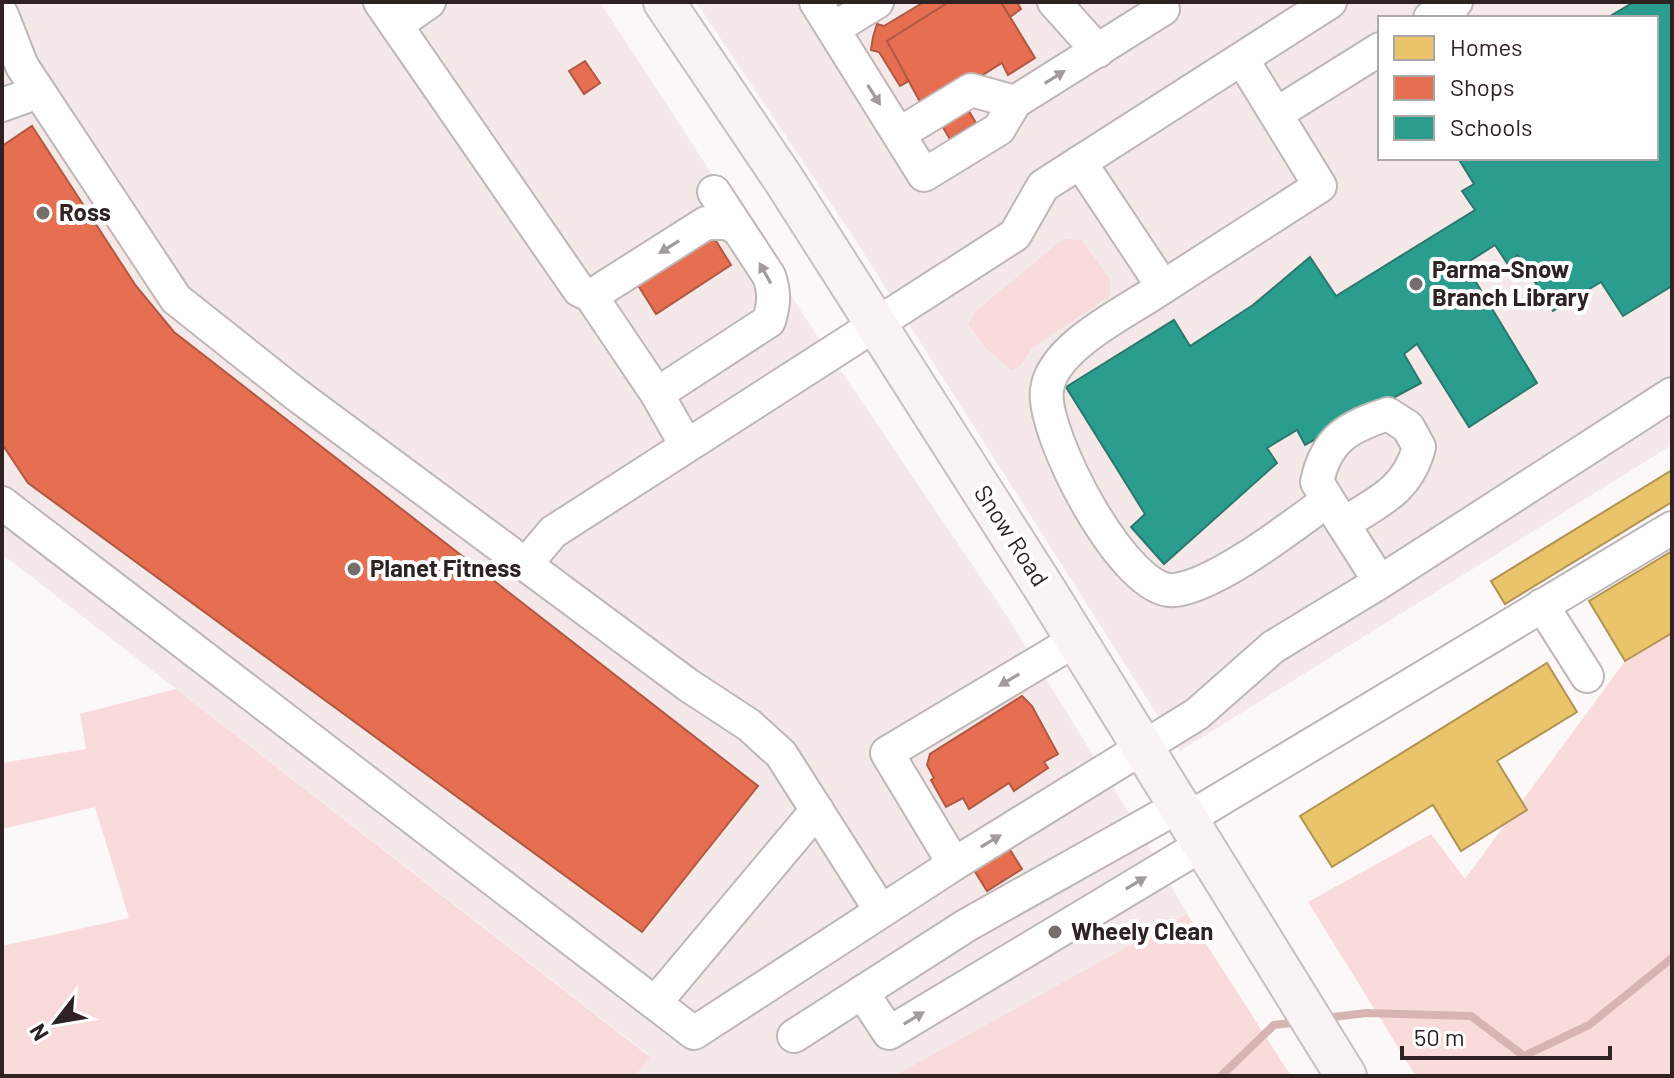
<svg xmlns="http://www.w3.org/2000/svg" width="1674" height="1078" font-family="Barlow,sans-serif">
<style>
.built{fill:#f4e9e8;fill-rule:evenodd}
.green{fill:#f8dbda}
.homes{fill:#e9c46a;stroke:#b19354;stroke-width:2}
.shops{fill:#e76f51;stroke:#b05843;stroke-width:2}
.schools{fill:#2a9d8f;stroke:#2b786e;stroke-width:2}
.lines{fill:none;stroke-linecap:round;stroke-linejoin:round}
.stream{stroke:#d7b3b4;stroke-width:8}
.minor-casing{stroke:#beb7b7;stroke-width:36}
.major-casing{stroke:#cabfbf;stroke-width:44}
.minor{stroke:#fffefe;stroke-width:32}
.major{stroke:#f9f4f4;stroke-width:40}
.oneway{fill:#a19b9b}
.poi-dot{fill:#766d6d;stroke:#fff;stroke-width:3}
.labels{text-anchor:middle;stroke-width:8;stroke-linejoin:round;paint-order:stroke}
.poi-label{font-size:24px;font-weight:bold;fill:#2e2222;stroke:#fff;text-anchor:start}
.street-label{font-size:24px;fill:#2e2222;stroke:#fff}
</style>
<rect width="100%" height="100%" fill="#fcf8f7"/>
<!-- built -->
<g class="built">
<polygon points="2,2 600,2 814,331 1007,616 1134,821 1202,940 1022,1076 635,1076 650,1056 2,554"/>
<path d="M696 2H1672V445L1180 751 856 241ZM1380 18H1656V158H1380Z"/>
</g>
<!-- green -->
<g class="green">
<polygon points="1063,239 1082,240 1110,280 1110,296 1032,348 1020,366 1011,370 986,348 968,325 976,311"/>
<polygon points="1672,576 1672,1076 1416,1076 1308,902 1431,834 1465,879 1625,661 1661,585"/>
<polygon points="176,689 650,1057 635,1076 2,1076 2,946 129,918 95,807 2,829 2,763 86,749 80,714"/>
<polygon points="1187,914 1291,1076 894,1076"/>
</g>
<!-- homes -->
<g class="homes">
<polygon points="1672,470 1672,502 1505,604 1491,581"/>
<polygon points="1672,551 1672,633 1625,661 1589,601"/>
<polygon points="1547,663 1577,712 1497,761 1527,810 1461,851 1433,805 1332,867 1300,816"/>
</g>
<!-- shops -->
<g class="shops">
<polygon points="924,2 949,2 887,41 908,75 907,82 900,86 879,52 871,50 873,37 877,24 884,26"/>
<polygon points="949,2 1001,2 1035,58 1008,75 1002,63 925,111 887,41"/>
<polygon points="1001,2 1017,2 1021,9 1010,17"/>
<polygon points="585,61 600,83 584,94 569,71"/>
<polygon points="957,91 976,123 950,139 931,107"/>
<polygon points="32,126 136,286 174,332 758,786 642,932 28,483 2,444 2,146"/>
<polygon points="711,233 731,265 656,314 636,282"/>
<polygon points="1022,696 1032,706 1058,754 1044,762 1048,768 1014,791 1009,783 969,809 963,798 946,807 931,780 934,778 927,765 930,754"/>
<polygon points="1009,848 1022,869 987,891 974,870"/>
</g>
<!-- schools -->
<polygon class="schools" points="1634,2 1672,2 1672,286 1623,316 1601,282 1553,311 1518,255 1507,263 1495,245 1465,264 1537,383 1469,427 1417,344 1404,354 1421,383 1305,445 1297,430 1267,448 1277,463 1164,564 1131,527 1145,514 1066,387 1174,320 1190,346 1253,305 1310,257 1336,296 1475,210 1462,191 1474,184 1458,158 1656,158 1656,18 1607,18"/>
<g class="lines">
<!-- stream -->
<g class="stream">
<polyline points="1325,1018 1366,1013 1471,1016 1524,1056 1589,1025 1672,958"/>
<polyline points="1221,1076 1274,1025 1300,1022"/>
</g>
<defs>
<g id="minor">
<polyline points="380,2 579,290 591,296 657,394 686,445"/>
<polyline points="816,2 924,175 999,129 1015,102 1163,9"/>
<polyline points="1054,2 1098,51"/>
<polyline points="2,15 22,66 176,299 297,395 688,685 749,725 781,754 881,911"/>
<polyline points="1430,18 1456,2"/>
<polyline points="396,25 429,2"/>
<polyline points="833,29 877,2"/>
<polyline points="2,105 38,92"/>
<polyline points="1276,114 1380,49"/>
<polyline points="899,134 971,90 1015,102"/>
<path d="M1080 162 1163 287C1129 311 1052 346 1047 390 1041 433 1126 597 1175 590 1217 585 1291 527 1327 501"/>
<polyline points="1163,287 1320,186 1242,59"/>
<polyline points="591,296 706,223 727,223 738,229"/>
<path d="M657 394 769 321C774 304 775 293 769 276L714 192"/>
<path d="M1388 414 1408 427 1419 447C1408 490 1378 502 1343 524L1317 482C1326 439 1348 427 1388 414Z"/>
<polyline points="2,503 694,1033 954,864"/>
<polyline points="526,564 553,532 1015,235 1043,186 1330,2"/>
<polyline points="1380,582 1672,394"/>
<polyline points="1542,605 1587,676"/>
<polyline points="1076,640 887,753 954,864 1197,714 1273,647 1380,582 1343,524"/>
<polyline points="1189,818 1672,528"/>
<polyline points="862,992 889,1033 1205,843"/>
<polyline points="655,1003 817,810"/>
<polyline points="794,1036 967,925 1181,805"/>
</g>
<polyline id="major" points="664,2 784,180 1046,591 1346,1076"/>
</defs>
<!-- minor casing -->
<use href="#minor" class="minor-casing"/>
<!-- major casing -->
<use href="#major" class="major-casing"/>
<!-- minor -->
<use href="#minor" class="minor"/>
<!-- major -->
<use href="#major" class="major"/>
</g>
<!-- one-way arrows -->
<defs><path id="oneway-solid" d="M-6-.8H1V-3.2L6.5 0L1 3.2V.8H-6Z" transform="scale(2)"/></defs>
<g class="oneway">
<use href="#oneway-solid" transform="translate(1055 77) rotate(-32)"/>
<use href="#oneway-solid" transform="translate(874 95) rotate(58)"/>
<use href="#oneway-solid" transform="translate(669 247) rotate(148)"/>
<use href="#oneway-solid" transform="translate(765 273) rotate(-119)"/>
<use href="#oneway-solid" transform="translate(1009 680) rotate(149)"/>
<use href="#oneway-solid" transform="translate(991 841) rotate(-31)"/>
<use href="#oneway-solid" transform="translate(1136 883) rotate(-31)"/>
<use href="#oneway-solid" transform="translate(914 1018) rotate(-31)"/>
</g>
<!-- markers -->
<g class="poi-dot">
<circle cx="43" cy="213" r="8"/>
<circle cx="1416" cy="284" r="8"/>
<circle cx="354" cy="569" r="8"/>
<circle cx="1055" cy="932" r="8"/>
</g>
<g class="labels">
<!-- poi labels -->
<g class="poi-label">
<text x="59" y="221">Ross</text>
<text x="1432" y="278">Parma-Snow<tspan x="1432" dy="28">Branch Library</tspan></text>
<text x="370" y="577">Planet Fitness</text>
<text x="1071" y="940">Wheely Clean</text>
</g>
<!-- street labels -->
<g class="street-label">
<text transform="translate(1011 536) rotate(57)" y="8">Snow Road</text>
</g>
</g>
<!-- border -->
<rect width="1674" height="1078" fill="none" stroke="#2e2222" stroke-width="8"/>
<!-- legend -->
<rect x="1378" y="16" width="280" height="144" fill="#ffffff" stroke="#aba7a7" stroke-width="2"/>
<rect x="1394" y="36" width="40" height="24" fill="#e9c46a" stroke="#aba7a7" stroke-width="2"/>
<text x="1450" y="56" font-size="24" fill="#2e2222">Homes</text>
<rect x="1394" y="76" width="40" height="24" fill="#e76f51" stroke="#aba7a7" stroke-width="2"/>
<text x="1450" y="96" font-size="24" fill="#2e2222">Shops</text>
<rect x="1394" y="116" width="40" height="24" fill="#2a9d8f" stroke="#aba7a7" stroke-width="2"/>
<text x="1450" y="136" font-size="24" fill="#2e2222">Schools</text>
<!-- north arrow -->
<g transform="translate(56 1022) rotate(239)" stroke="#ffffff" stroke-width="6" paint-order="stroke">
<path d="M0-6L14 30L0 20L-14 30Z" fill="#2e2222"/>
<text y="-12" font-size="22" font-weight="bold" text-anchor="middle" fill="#2e2222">N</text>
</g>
<!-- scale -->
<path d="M1402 1046v12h208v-12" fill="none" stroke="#2e2222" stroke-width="4"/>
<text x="1414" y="1046" font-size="24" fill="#2e2222" stroke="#ffffff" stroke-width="6" paint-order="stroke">50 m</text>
</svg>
